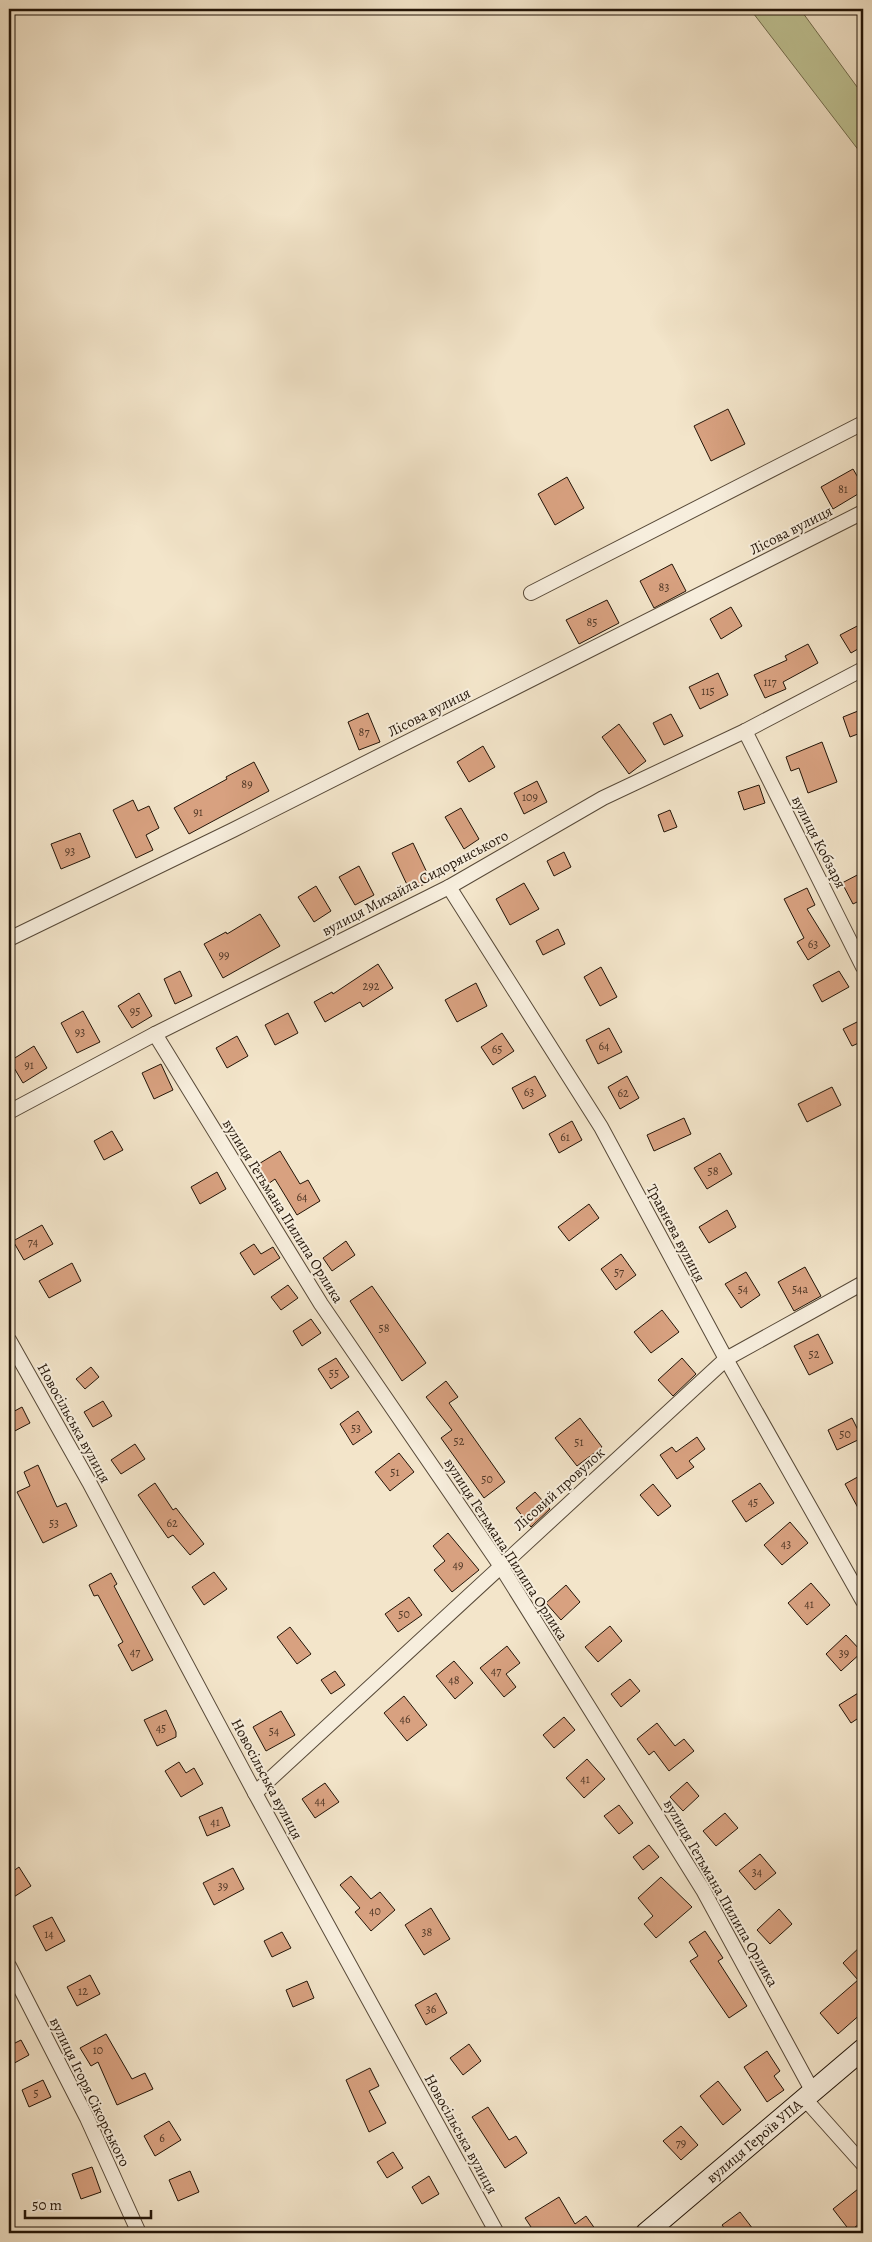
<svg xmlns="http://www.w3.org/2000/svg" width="872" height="2242" font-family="Alegreya,serif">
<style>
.green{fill:#bfc394;stroke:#716c4e}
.building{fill:#d8a180;stroke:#231508}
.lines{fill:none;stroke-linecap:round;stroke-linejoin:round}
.street-casing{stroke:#574938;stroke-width:16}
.secondary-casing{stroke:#231508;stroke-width:22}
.street{stroke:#f7eedd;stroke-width:14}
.secondary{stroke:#f7eedd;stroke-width:20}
.labels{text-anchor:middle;stroke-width:4;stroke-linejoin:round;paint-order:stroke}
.number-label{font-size:12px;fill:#503826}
.street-label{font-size:15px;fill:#231508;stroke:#f7eedd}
</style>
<rect width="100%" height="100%" fill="#f3e5ca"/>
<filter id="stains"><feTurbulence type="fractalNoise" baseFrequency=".004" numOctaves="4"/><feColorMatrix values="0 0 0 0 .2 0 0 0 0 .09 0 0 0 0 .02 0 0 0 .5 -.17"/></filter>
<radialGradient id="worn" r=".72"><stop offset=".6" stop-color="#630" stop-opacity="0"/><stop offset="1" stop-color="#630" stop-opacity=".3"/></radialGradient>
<!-- green -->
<polygon class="green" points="750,9 800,9 863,95 863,156"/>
<!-- building -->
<g class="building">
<polygon points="728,409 745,444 711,461 694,426"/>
<polygon points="853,469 863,486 863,491 833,509 821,487"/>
<polygon points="567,477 584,508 555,525 538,494"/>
<polygon points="672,564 686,591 654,608 640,581"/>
<polygon points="607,600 619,623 579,644 566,620"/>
<polygon points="731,607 742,626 721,639 710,619"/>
<polygon points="863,623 863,646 851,653 840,635"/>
<polygon points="808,644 818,663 783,682 786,689 765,698 754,675 787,660 785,656"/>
<polygon points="718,673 728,695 700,709 689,687"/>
<polygon points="863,709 863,732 850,737 843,717"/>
<polygon points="368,713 380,742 359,750 348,722"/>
<polygon points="671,714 683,736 664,745 653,723"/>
<polygon points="619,724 646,761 629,774 602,737"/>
<polygon points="822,742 837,782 808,793 799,768 791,771 786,757"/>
<polygon points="483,746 495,767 469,782 457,762"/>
<polygon points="254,762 269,791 189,834 174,808 227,779 226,777"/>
<polygon points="537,781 547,802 524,814 514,793"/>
<polygon points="759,785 765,803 744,810 738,792"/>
<polygon points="133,800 138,811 149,806 159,828 146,835 153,850 136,858 113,810"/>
<polygon points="461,808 479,839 464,849 445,817"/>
<polygon points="670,810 677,827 664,832 658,815"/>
<polygon points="80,833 90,857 61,869 51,844"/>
<polygon points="413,843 431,881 410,891 392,853"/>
<polygon points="564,852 571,867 554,876 547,861"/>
<polygon points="359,866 374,895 355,905 339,877"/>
<polygon points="863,872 863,899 853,904 842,883"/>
<polygon points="524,883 539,909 510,925 496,899"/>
<polygon points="316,886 331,911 314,922 298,897"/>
<polygon points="807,888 815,905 807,909 830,946 808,960 797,942 804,938 784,899"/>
<polygon points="260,914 280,946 223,978 204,944 226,932 227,934"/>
<polygon points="558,929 565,944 543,955 536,941"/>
<polygon points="378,964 393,988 363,1007 360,1002 325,1022 314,1002 332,992 333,994"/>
<polygon points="601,967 617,997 600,1006 584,977"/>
<polygon points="180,971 192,996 175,1004 164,979"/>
<polygon points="839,971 849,987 822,1002 813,985"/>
<polygon points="476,983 487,1006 457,1022 445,1000"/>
<polygon points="139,993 152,1016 132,1028 118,1006"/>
<polygon points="83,1011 100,1042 77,1053 61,1023"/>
<polygon points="288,1013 298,1033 275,1045 265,1025"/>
<polygon points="863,1019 863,1041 852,1046 843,1029"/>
<polygon points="609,1028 622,1052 598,1064 586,1040"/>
<polygon points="502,1033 514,1051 493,1065 481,1047"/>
<polygon points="237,1036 248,1056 227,1068 216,1048"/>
<polygon points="34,1046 47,1068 23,1083 10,1061"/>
<polygon points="161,1064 173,1090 154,1099 142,1073"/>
<polygon points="535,1076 546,1096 523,1109 512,1088"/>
<polygon points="627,1076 639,1098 620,1109 608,1087"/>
<polygon points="832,1087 841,1105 807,1122 798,1104"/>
<polygon points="684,1118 691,1134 654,1151 647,1135"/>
<polygon points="572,1121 582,1140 559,1153 549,1134"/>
<polygon points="112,1131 123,1150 104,1160 94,1141"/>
<polygon points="280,1151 300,1184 308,1180 320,1201 297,1215 275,1179 268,1184 257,1165"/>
<polygon points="720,1153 732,1174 707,1189 694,1168"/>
<polygon points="217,1172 226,1189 200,1204 191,1187"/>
<polygon points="589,1204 599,1218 569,1241 558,1227"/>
<polygon points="727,1210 736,1227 709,1243 699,1227"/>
<polygon points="42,1225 53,1244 24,1260 13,1241"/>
<polygon points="346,1241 355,1255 332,1271 323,1258"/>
<polygon points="254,1244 261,1254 273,1247 280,1258 254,1275 240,1253"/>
<polygon points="621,1254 636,1275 616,1290 601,1269"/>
<polygon points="72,1263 81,1281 49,1298 39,1281"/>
<polygon points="805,1267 821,1296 794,1311 778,1282"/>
<polygon points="746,1272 760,1295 741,1308 725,1284"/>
<polygon points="288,1285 298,1298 281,1310 271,1297"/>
<polygon points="372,1286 426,1363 402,1381 350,1301"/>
<polygon points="662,1310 679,1332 651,1353 634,1332"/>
<polygon points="311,1319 321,1333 302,1346 293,1331"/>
<polygon points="818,1334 833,1363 809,1375 794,1346"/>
<polygon points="336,1358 349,1377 331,1389 318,1369"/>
<polygon points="682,1358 696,1374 673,1396 658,1380"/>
<polygon points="91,1367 99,1377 85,1389 76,1379"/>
<polygon points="446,1381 458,1397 449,1403 505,1482 484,1498 441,1438 452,1430 426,1397"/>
<polygon points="103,1401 112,1416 93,1427 84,1412"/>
<polygon points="22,1407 30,1423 9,1434 9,1414"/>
<polygon points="358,1411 372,1432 353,1445 340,1424"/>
<polygon points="580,1418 602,1447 577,1466 555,1438"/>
<polygon points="852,1418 862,1438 837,1450 828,1430"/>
<polygon points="697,1437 705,1449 689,1461 694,1467 677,1479 660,1455 672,1447 676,1452"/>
<polygon points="135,1444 145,1459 121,1474 111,1460"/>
<polygon points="399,1453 414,1472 390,1491 375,1472"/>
<polygon points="38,1465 57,1507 66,1503 77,1526 43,1543 17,1492 30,1486 24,1472"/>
<polygon points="863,1474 863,1517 845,1484"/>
<polygon points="155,1483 173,1510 176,1508 204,1544 190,1555 173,1535 168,1538 138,1495"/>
<polygon points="760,1483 774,1503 746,1522 732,1501"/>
<polygon points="653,1484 671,1506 658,1516 640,1495"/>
<polygon points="535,1492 550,1509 531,1527 516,1508"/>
<polygon points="790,1522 808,1543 782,1565 764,1545"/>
<polygon points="448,1533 479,1570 452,1592 434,1570 445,1561 433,1546"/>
<polygon points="214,1572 227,1589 204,1605 192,1587"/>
<polygon points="111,1573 117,1584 114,1586 153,1660 132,1671 118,1645 123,1642 98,1595 94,1596 89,1585"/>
<polygon points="811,1583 830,1605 807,1625 788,1603"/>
<polygon points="566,1585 580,1602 561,1620 546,1603"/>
<polygon points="409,1597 422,1615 398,1632 385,1614"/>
<polygon points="610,1626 622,1641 598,1662 585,1647"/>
<polygon points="290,1627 311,1654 297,1664 277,1637"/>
<polygon points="846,1635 862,1652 841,1671 826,1654"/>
<polygon points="507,1646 520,1663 506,1674 516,1687 504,1697 480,1668"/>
<polygon points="454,1661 473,1683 455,1699 436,1676"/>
<polygon points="335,1671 345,1685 331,1694 321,1680"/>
<polygon points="630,1679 640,1691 621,1707 611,1694"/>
<polygon points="863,1690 863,1715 851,1723 839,1705"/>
<polygon points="404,1696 427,1725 407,1741 384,1713"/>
<polygon points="166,1710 176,1732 176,1737 157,1746 144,1720"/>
<polygon points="281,1711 295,1735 266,1751 253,1727"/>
<polygon points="564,1717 575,1730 554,1748 543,1735"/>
<polygon points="657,1723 675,1746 684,1739 694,1751 669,1771 654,1751 649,1755 637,1739"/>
<polygon points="587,1759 605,1779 584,1798 566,1778"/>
<polygon points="179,1762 186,1773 194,1768 203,1784 181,1797 165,1771"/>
<polygon points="687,1782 699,1796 683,1811 670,1797"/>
<polygon points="325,1783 339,1802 315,1818 302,1799"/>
<polygon points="619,1805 633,1823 619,1834 604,1816"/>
<polygon points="222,1807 230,1826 207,1836 199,1817"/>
<polygon points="725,1813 738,1828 716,1846 703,1831"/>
<polygon points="649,1845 659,1857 643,1870 633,1857"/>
<polygon points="760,1854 776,1873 755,1890 739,1871"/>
<polygon points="19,1867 31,1886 9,1900 9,1874"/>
<polygon points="233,1868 244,1889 214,1905 203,1883"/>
<polygon points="351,1876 371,1899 380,1892 395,1910 371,1931 355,1912 360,1908 340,1885"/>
<polygon points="661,1877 692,1907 656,1938 644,1924 653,1916 638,1898"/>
<polygon points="431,1908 450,1939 424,1955 405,1925"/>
<polygon points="779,1909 792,1924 770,1944 757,1930"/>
<polygon points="52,1917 65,1941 46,1951 33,1926"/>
<polygon points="705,1931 723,1958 718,1961 747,2006 729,2018 690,1961 698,1956 689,1942"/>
<polygon points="282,1932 291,1948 272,1957 264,1941"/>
<polygon points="863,1944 863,2012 838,2034 820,2013 858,1980 843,1963"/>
<polygon points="90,1975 100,1994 77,2006 67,1987"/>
<polygon points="307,1981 314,1998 293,2007 286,1990"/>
<polygon points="436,1993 447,2013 426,2025 415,2005"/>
<polygon points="106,2034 132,2079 145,2073 153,2089 117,2105 98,2062 91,2066 80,2048"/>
<polygon points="21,2040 29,2055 9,2066 9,2046"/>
<polygon points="469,2044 481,2061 463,2075 450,2058"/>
<polygon points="767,2051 780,2071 774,2076 784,2090 767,2102 744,2067"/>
<polygon points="370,2068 379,2086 369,2091 386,2123 369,2132 346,2080"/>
<polygon points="43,2080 51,2097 29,2107 22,2090"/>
<polygon points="718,2081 741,2110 723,2125 700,2096"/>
<polygon points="488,2107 509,2140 516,2136 527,2153 505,2168 472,2117"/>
<polygon points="169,2121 181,2140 155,2156 144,2136"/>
<polygon points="681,2126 698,2145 681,2160 663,2141"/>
<polygon points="393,2152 403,2168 387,2178 377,2162"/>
<polygon points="92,2167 101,2192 81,2199 72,2174"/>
<polygon points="190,2171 199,2192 178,2201 169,2180"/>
<polygon points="429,2176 439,2194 422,2204 412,2187"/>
<polygon points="863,2185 863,2221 850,2231 833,2209"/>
<polygon points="559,2197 575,2224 586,2216 598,2233 535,2233 525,2218"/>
<polygon points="740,2212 756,2233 728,2233 722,2225"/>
</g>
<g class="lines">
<defs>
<g id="street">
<polyline points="531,593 863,423"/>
<polyline points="745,731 863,967"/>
<polyline points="449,887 601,1127 726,1359 863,1601"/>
<polyline points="9,939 233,830 863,512"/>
<polyline points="155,1034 321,1304 500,1565 703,1890 813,2092"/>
<polyline points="9,1112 155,1034 449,887 603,798 745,731 863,669"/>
<polyline points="9,1340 89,1482 255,1793 497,2233"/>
<polyline points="255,1793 726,1359 863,1283"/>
<polyline points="9,1966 87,2118 139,2233"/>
<polyline points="805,2099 863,2164"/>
</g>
<g id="secondary">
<path id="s1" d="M646 2233 863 2049"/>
</g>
</defs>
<!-- street casing -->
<use href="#street" class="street-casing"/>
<!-- secondary casing -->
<use href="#secondary" class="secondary-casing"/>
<!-- street -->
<use href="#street" class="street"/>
<!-- secondary -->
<use href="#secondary" class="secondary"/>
</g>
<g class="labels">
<!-- number labels -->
<g class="number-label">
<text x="843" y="493">81</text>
<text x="664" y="591">83</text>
<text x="592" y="626">85</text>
<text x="770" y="686">117</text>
<text x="708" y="695">115</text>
<text x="364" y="736">87</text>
<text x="247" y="788">89</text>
<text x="530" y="801">109</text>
<text x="198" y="816">91</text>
<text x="70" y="855">93</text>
<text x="813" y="948">63</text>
<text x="224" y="959">99</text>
<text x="371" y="990">292</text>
<text x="135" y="1015">95</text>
<text x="80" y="1036">93</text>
<text x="604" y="1050">64</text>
<text x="497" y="1053">65</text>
<text x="29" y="1069">91</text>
<text x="529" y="1096">63</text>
<text x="623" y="1097">62</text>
<text x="565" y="1141">61</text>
<text x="713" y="1175">58</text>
<text x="302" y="1201">64</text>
<text x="33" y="1246">74</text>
<text x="619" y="1276">57</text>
<text x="743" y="1293">54</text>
<text x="800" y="1293">54а</text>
<text x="384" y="1332">58</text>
<text x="814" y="1358">52</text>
<text x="334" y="1377">55</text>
<text x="356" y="1432">53</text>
<text x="845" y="1438">50</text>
<text x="459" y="1445">52</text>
<text x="579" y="1446">51</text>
<text x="395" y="1476">51</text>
<text x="487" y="1483">50</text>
<text x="753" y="1506">45</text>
<text x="54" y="1527">53</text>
<text x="172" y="1527">62</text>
<text x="786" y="1548">43</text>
<text x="458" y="1569">49</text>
<text x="809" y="1608">41</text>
<text x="404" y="1618">50</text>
<text x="135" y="1656">47</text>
<text x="844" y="1657">39</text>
<text x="496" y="1675">47</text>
<text x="454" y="1684">48</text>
<text x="405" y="1723">46</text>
<text x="161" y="1732">45</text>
<text x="274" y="1735">54</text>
<text x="585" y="1783">41</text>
<text x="320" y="1805">44</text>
<text x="215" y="1826">41</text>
<text x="757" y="1876">34</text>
<text x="223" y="1890">39</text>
<text x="375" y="1915">40</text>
<text x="427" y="1936">38</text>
<text x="49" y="1938">14</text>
<text x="83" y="1995">12</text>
<text x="431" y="2013">36</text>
<text x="98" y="2054">10</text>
<text x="36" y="2097">5</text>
<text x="162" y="2142">6</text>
<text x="681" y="2147">79</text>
</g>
<!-- street labels -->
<g class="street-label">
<text transform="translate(791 530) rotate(-27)" y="5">Лісова вулиця</text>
<text transform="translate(429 712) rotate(-27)" y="5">Лісова вулиця</text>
<text transform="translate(819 842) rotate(63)" y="5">вулиця Кобзаря</text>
<text transform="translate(415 883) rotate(-28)" y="5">вулиця Михайла Сидорянського</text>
<text transform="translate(283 1211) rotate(58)" y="5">вулиця Гетьмана Пилипа Орлика</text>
<text transform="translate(676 1233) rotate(62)" y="5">Травнева вулиця</text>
<text transform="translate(74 1423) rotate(61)" y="5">Новосільська вулиця</text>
<text transform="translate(559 1489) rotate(-42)" y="5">Лісовий провулок</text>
<text transform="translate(506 1549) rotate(57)" y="5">вулиця Гетьмана Пилипа Орлика</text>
<text transform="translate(267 1779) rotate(62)" y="5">Новосільська вулиця</text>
<text transform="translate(721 1893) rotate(60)" y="5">вулиця Гетьмана Пилипа Орлика</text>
<text transform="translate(90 2092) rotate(64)" y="5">вулиця Ігоря Сікорського</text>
<text transform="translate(461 2134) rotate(61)" y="5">Новосільська вулиця</text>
<text dy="5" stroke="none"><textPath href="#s1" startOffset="142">вулиця Героїв УПА</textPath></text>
</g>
</g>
<!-- margin -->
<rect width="872" height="2242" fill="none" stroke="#f3e5ca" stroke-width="30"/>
<rect x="10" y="10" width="852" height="2222" fill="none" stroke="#231508" stroke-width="2.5"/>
<rect x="15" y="15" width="842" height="2212" fill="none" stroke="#231508"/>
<!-- scale -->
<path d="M25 2210v8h126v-8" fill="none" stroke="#231508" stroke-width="2.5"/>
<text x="32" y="2210" font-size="15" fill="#231508" stroke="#f7eedd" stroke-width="4" paint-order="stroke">50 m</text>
<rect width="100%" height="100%" filter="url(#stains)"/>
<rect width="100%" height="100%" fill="url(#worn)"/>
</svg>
